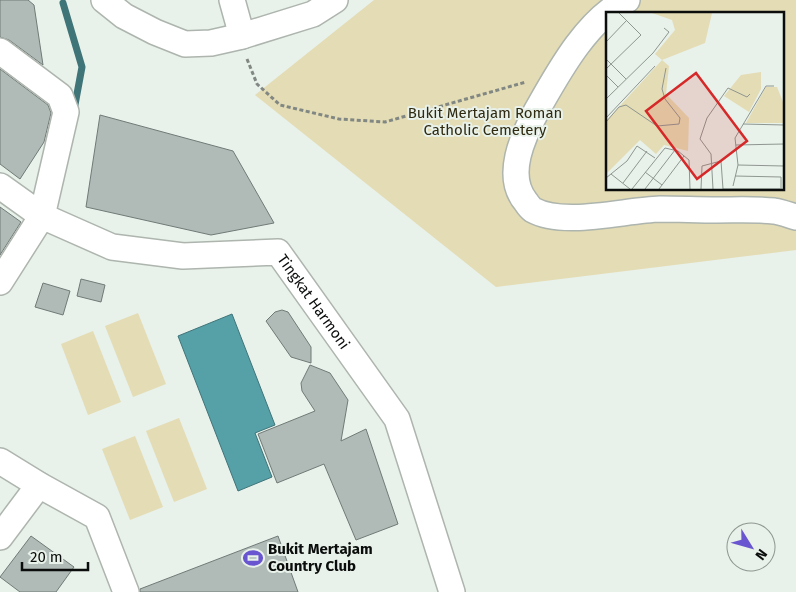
<svg xmlns="http://www.w3.org/2000/svg" width="796" height="592" font-family="'Fira Sans',sans-serif">
<style>
.green{fill:#e4dcb4;fill-rule:evenodd}
.water{fill:#56a0a8;stroke:#3f7479}
.lines{fill:none;stroke-linecap:round;stroke-linejoin:round}
.stream{stroke:#3f7479;stroke-width:7}
.building{fill:#b0bbb8;stroke:#707a77}
.minor-casing{stroke:#adb5ae;stroke-width:28}
.path{stroke:#818783;stroke-width:3;stroke-dasharray:4 2.5;stroke-linecap:butt}
.minor{stroke:#fff;stroke-width:25}
.labels{text-anchor:middle;stroke-width:4;stroke-linejoin:round;paint-order:stroke}
.park-label{font-size:15px;fill:#2f2a10;stroke:#e8f1ea}
.street-label{font-size:15px;fill:#0a0d0b;stroke:#e8f1ea}
.poi-label{font-size:15px;font-weight:bold;fill:#0a0d0b;stroke:#e8f1ea;text-anchor:start}
.inset-road{fill:none;stroke:#8f9691;stroke-width:1}
.view{fill:#d62828;fill-opacity:0.15;stroke:#d62828;stroke-width:2.5}
.inset-edge{fill:none;stroke:#0a0d0b;stroke-width:2.5}
</style>
<rect width="100%" height="100%" fill="#e8f1ea"/>
<!-- green -->
<g class="green">
<path d="M374 0H796V250L496 287 255 95ZM607 14H782V189H607Z"/>
<polygon points="138,313 166,384 133,397 105,326"/>
<polygon points="93,331 121,402 88,415 61,344"/>
<polygon points="179,418 207,489 174,502 146,431"/>
<polygon points="135,436 163,507 130,520 102,449"/>
</g>
<!-- water -->
<polygon class="water" points="232,314 275,425 255,433 272,477 238,491 178,336"/>
<g class="lines">
<!-- stream -->
<polyline class="stream" points="63,3 82,67 74,110"/>
</g>
<!-- building -->
<g class="building">
<polygon points="0,0 28,0 34,5 43,65 9,40 0,37"/>
<polygon points="0,69 48,105 51,113 44,142 20,179 0,164"/>
<polygon points="100,115 233,151 274,223 211,235 86,207"/>
<polygon points="0,207 21,222 0,255"/>
<polygon points="81,279 105,285 101,302 77,296"/>
<polygon points="43,283 70,291 63,315 35,307"/>
<polygon points="282,310 288,312 311,347 311,363 291,357 266,321 275,312"/>
<polygon points="310,365 330,373 348,400 341,441 366,429 398,524 356,540 324,464 277,483 258,434 315,411 302,391 301,383"/>
<polygon points="31,536 74,567 56,592 20,592 0,577"/>
<polygon points="278,536 298,592 140,592 140,589"/>
</g>
<g class="lines">
<defs>
<g id="minor">
<polyline points="104,0 124,16 155,32 185,44 211,43 242,36 313,14 335,0"/>
<polyline points="232,0 242,36"/>
<path d="M627 0C587 19 558 73 537 110 523 136 504 176 526 202 528 205 530 208 533 210 564 227 625 210 660 209 679 209 698 210 717 210 736 210 756 209 774 211 781 212 789 215 796 217"/>
<polyline points="0,51 60,96 66,112 42,216 0,282"/>
<path id="s1" d="M0 186 42 216 112 247 183 256 278 252 397 419 452 592"/>
<polyline points="0,461 39,485 97,517 126,592"/>
<polyline points="0,537 39,485"/>
</g>
</defs>
<!-- minor casing -->
<use href="#minor" class="minor-casing"/>
<!-- path -->
<polyline class="path" points="247,59 257,84 280,105 339,119 385,122 526,82"/>
<!-- minor -->
<use href="#minor" class="minor"/>
</g>
<!-- icons -->
<defs>
<symbol id="stadium-bare" viewBox="-9 -9 18 18"><path d="M0-5a6.5 5 0 1 0 0 10a6.5 5 0 1 0 0-10ZM-3.5-1.8h7v3.6h-7Z" fill="#6955cf" stroke="#e8f1ea" stroke-width="2.5" paint-order="stroke"/></symbol>
</defs>
<g fill-rule="evenodd">
<use href="#stadium-bare" x="239" y="544" width="28" height="28"/>
</g>
<g class="labels">
<!-- park labels -->
<g class="park-label">
<text x="485" y="118">Bukit Mertajam Roman<tspan x="485" dy="17">Catholic Cemetery</tspan></text>
</g>
<!-- street labels -->
<g class="street-label">
<text dy="5" stroke="none"><textPath href="#s1" startOffset="356">Tingkat Harmoni</textPath></text>
</g>
<!-- poi labels -->
<g class="poi-label">
<text x="268" y="554">Bukit Mertajam<tspan x="268" dy="17">Country Club</tspan></text>
</g>
</g>
<!-- overview -->
<g transform="translate(606 12)">
<rect width="178" height="178" fill="#e8f1ea"/>
<path d="M46 1H106L99 31 56 48 63 54 60 82 83 106 82 139 58 133 50 142 34 128 0 162V109L56 48 49 42 69 18 66 8ZM155 60V77L143 100 118 84 135 63ZM160 75H171L177 90V111H140Z" fill="#e4dcb4"/>
<path class="inset-road" d="M0 30 21 8M0 47 20 67M0 57 35 23 13 1M0 63 12 75M0 87 47 41 63 20 58 16M0 106 49 54M0 110 13 95 20 93 51 114 73 112 74 106 59 87 56 77 60 56M137 112 178 113M130 133 178 132M132 153 178 154M39 160 56 173M5 162 24 177M129 164 175 165V177M0 166 21 149 31 134 49 146M17 171 41 139M127 174 132 153 129 126 160 74H168M26 177 59 136 72 139 83 148 84 177M39 177 69 138M53 177 78 144M95 177 96 154 115 149 117 177M107 177 105 142 94 127 101 106 122 76 141 85 144 82M117 177H174"/>
<path class="view" d="M90 61 141 129 91 167 40 99Z"/>
<rect width="178" height="178" class="inset-edge"/>
</g>
<!-- north arrow -->
<g transform="translate(751 547) rotate(127)"><circle r="24" fill="#e8f1ea" stroke="#8f9691"/>
<path d="M0-4L9 19L0 12L-9 19Z" fill="#6955cf"/>
<text y="-8" font-size="14" font-weight="bold" text-anchor="middle" fill="#0a0d0b">N</text>
</g>
<!-- scale -->
<path d="M22 562v8h66v-8" fill="none" stroke="#0a0d0b" stroke-width="2.5"/>
<text x="30" y="562" font-size="15" fill="#0a0d0b" stroke="#e8f1ea" stroke-width="4" paint-order="stroke">20 m</text>
</svg>
